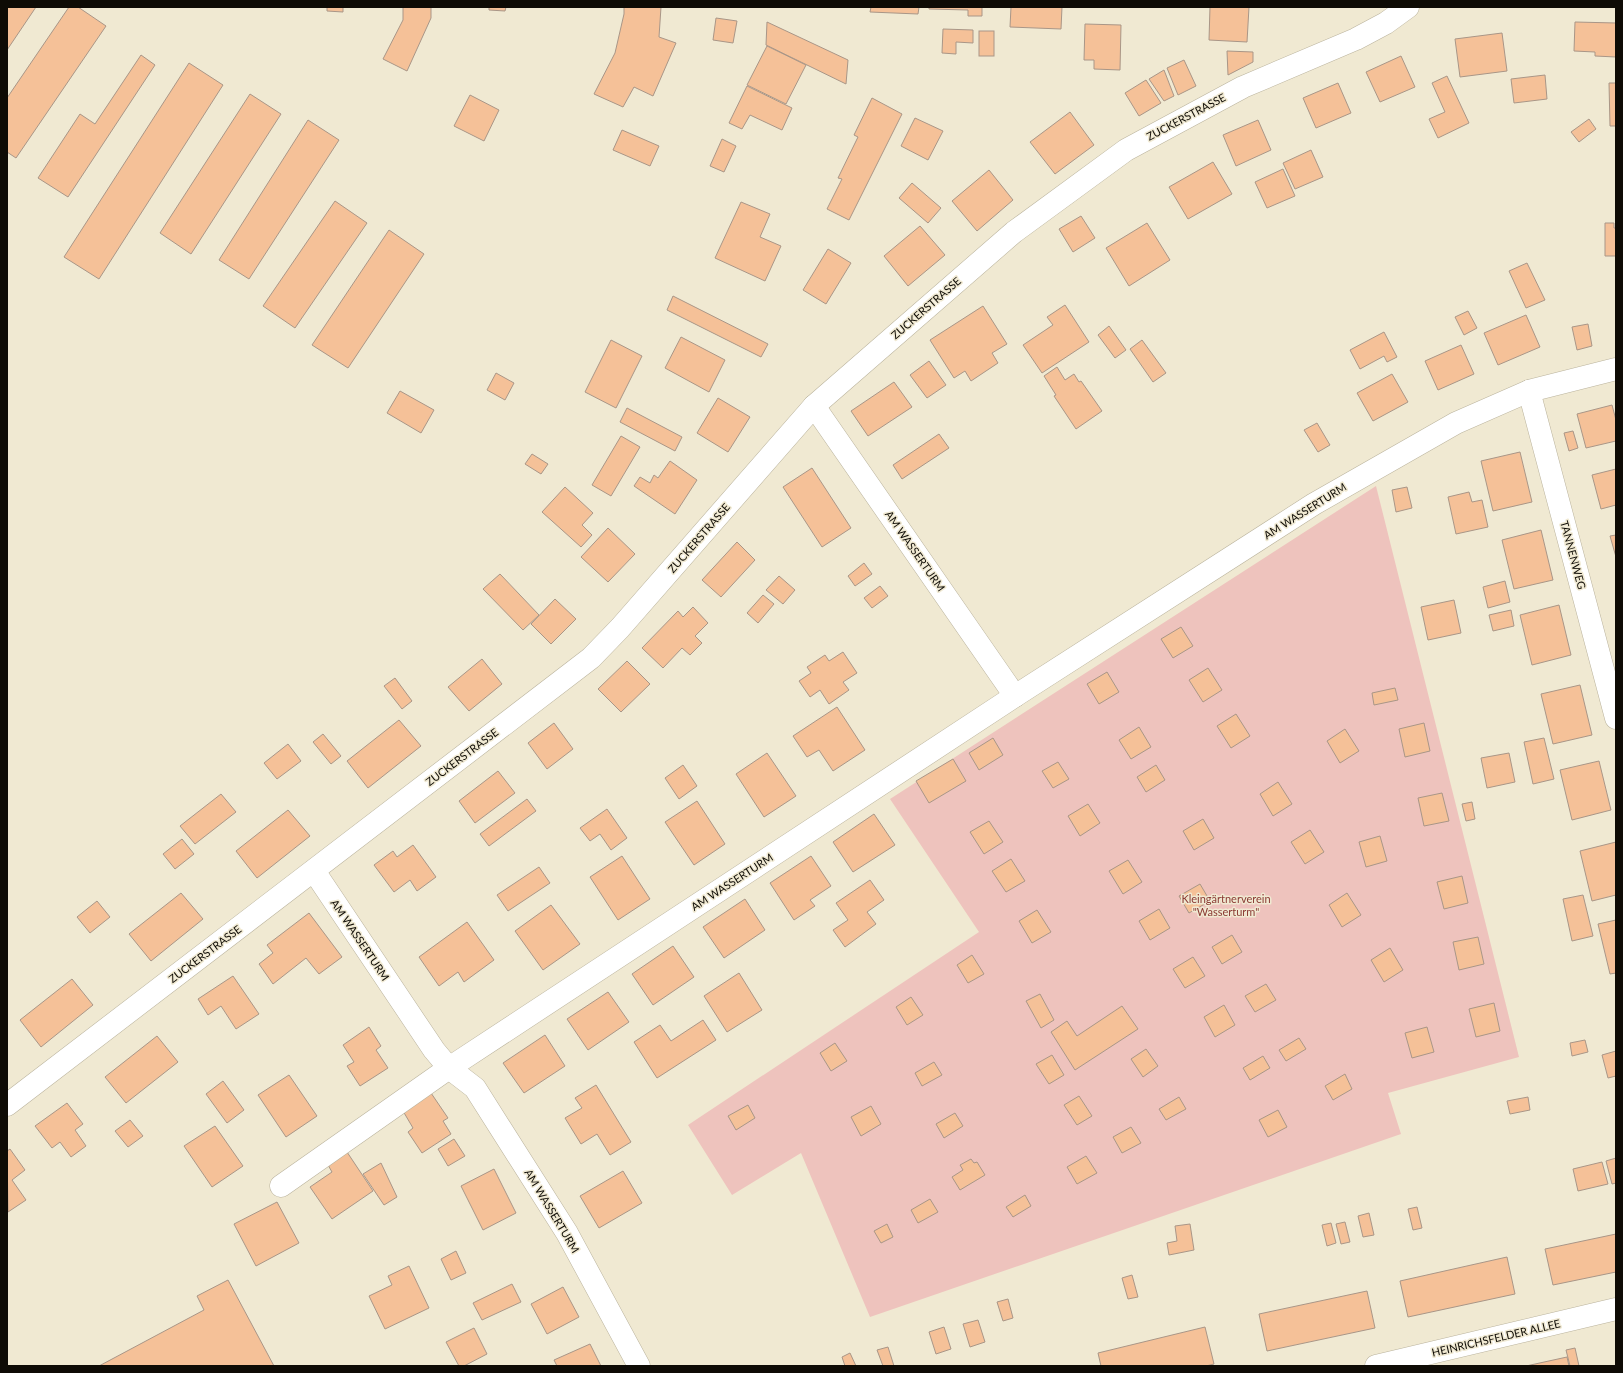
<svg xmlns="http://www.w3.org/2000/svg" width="1623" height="1373" font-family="Lato,sans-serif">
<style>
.green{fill:#eec3bd}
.building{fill:#f5c198;stroke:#a99687}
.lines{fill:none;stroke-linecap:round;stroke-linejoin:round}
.street-casing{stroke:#bab39d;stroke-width:23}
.street{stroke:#fff;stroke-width:22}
.labels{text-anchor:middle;stroke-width:3;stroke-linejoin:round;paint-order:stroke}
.street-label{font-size:11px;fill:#0e0b05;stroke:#f0e9d2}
.park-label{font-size:11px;fill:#8a3a33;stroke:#f0e9d2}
</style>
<rect width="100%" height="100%" fill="#f0e9d2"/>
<!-- green -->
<polygon class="green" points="1376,486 1519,1057 1388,1093 1401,1134 870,1317 801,1153 732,1195 688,1125 979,932 890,799"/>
<!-- building -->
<g class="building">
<polygon points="7,7 36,7 7,50"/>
<polygon points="69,7 78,7 106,26 16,158 7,152 7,98"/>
<polygon points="327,7 343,7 343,12 327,11"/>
<polygon points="403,7 431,7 431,18 407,71 383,59 403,20"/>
<polygon points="489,7 506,7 505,11 489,10"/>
<polygon points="624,7 661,7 659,37 676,43 653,96 634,87 623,107 594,94 615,53 624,14"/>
<polygon points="871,7 919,7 918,14 870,12"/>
<polygon points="929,7 982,7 982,16 968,16 968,10 929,9"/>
<polygon points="1011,7 1062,7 1061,29 1010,27"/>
<polygon points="1210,7 1249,7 1247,42 1209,40"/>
<polygon points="716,18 737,21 733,43 713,40"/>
<polygon points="767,22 848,60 846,84 766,45"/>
<polygon points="1575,22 1616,23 1616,57 1595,56 1595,52 1574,51"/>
<polygon points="1085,24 1121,25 1120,70 1094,69 1094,60 1084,60"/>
<polygon points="943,29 973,30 973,43 956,42 956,54 942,53"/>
<rect x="979" y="31" width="15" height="25"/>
<polygon points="1502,33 1507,71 1460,77 1455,39"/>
<polygon points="767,46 806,65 786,104 747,85"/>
<polygon points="1227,51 1253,52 1253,62 1228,75"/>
<polygon points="141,55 155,65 68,197 38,178 80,114 95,124"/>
<polygon points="1401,56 1415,87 1380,102 1366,72"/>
<polygon points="1184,60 1196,86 1178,95 1167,68"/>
<polygon points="189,63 223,85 99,279 64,257"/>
<polygon points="1164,70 1174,96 1164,101 1149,79"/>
<polygon points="1545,75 1547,99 1514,103 1511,79"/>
<polygon points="1447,76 1469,123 1438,138 1429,119 1445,112 1432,83"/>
<polygon points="1146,80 1161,103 1139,116 1125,93"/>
<polygon points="1338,83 1351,113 1316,128 1303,98"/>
<polygon points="1609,83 1616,83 1616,126 1610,126"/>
<polygon points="747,86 792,108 782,130 750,115 742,129 729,123"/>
<polygon points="250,94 281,114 191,254 160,233"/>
<polygon points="470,95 499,110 484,141 454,126"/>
<polygon points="872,98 902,114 849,220 827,209 842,179 838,178 858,137 854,135"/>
<polygon points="1070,112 1094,145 1055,174 1030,142"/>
<polygon points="915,118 943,131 928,160 901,146"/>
<polygon points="1589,119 1596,129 1579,142 1571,132"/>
<polygon points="308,120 339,140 249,279 219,260"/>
<polygon points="1258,120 1271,150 1236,166 1223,135"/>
<polygon points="622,130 659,146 650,166 613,150"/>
<polygon points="722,139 736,146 724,172 710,166"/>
<polygon points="1311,150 1323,177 1295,189 1283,163"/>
<polygon points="1213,162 1232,194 1188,219 1169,187"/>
<polygon points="1283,169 1295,196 1267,208 1255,182"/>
<polygon points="989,170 1013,200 977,231 952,201"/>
<polygon points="912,183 941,208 928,223 899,198"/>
<polygon points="335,201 367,223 295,328 263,306"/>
<polygon points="741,202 770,214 760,237 781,246 765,281 715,258"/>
<polygon points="1081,216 1095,238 1073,252 1059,229"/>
<polygon points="1147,223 1170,260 1129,286 1106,248"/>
<polygon points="1605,223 1614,223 1614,228 1616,228 1616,256 1605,256"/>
<polygon points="920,226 945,255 908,286 884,256"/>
<polygon points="389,230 424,254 348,368 312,345"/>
<polygon points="828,249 851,263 826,304 803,290"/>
<polygon points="1527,263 1545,300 1526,308 1509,271"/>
<polygon points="673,296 768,344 761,357 667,310"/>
<polygon points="1065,305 1089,342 1042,373 1023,345 1053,325 1047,317"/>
<polygon points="983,306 1007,344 992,353 998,363 971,381 965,371 954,378 930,340"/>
<polygon points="1468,311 1477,328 1464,335 1455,317"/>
<polygon points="1526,315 1540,347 1498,365 1484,333"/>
<polygon points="1588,324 1592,346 1577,350 1572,327"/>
<polygon points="1109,326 1126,350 1115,358 1098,335"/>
<polygon points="1384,332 1397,357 1387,362 1384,356 1360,369 1350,350"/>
<polygon points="681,337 725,360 709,392 665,368"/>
<polygon points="611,340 642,356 616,408 585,392"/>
<polygon points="1142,340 1166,373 1153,382 1130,349"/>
<polygon points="1461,345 1474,374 1438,390 1425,361"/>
<polygon points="929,361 946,385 927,398 910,375"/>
<polygon points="1057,367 1065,380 1074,374 1079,382 1081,381 1102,411 1076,429 1054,396 1056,395 1044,376"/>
<polygon points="496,373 514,383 505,400 487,390"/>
<polygon points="1392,374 1408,402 1373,421 1357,393"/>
<polygon points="894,382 912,407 868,436 851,411"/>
<polygon points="400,391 434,410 421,433 387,413"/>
<polygon points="718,398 750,417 728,452 697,433"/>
<polygon points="1612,405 1616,420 1616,441 1586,448 1577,414"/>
<polygon points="627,408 682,437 675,451 620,422"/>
<polygon points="1317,423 1330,445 1318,452 1304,430"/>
<polygon points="1573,431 1578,448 1569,451 1564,433"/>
<polygon points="939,434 949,448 902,479 893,465"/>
<polygon points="621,436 640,447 611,496 592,485"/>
<polygon points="1520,452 1532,502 1493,511 1481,461"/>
<polygon points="532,454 548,464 541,474 525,464"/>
<polygon points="670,461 697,480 675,514 634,486 640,477 650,483 654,475 658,478"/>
<polygon points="812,468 851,528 822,547 783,487"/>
<polygon points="1616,469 1616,505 1601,509 1592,475"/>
<polygon points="565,487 593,513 582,525 592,535 581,547 542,512"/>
<polygon points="1407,487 1412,508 1396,512 1392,490"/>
<polygon points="1469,492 1472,502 1482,500 1488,527 1456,534 1448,497"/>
<polygon points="608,528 635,554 608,582 581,557"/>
<polygon points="1541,530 1553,580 1514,589 1502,540"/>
<polygon points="1616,535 1616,557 1610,536"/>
<polygon points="737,542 755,560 721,597 702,580"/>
<polygon points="864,563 872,574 855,586 848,576"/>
<polygon points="500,574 539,615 523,630 483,589"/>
<polygon points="779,576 795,590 783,604 766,590"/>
<polygon points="1505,581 1510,602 1488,608 1483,587"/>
<polygon points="880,586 888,596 872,608 864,598"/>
<polygon points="763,595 774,604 758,623 747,613"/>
<polygon points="555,599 576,619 551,644 531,624"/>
<polygon points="1454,600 1461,633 1428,640 1421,607"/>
<polygon points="1559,605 1571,655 1532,665 1520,615"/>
<polygon points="693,607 708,623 695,636 702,643 690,655 682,648 663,668 642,648 678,611 683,617"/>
<polygon points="1511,610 1514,626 1493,631 1489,615"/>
<polygon points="1181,627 1193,646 1173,658 1161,639"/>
<polygon points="843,652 857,673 843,682 849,690 829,704 820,690 810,697 799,681 811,673 807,667 825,655 829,661"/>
<polygon points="482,659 502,684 469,711 448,687"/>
<polygon points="627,661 650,684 621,712 598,689"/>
<polygon points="1208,668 1222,690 1203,702 1189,680"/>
<polygon points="1107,672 1119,692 1099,704 1087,684"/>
<polygon points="395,678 412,701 402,709 384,686"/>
<polygon points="1580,685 1592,735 1553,744 1541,694"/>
<polygon points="1395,688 1398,700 1374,705 1372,693"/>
<polygon points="837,707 865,750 833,771 819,750 807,757 793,736"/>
<polygon points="1236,714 1250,736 1231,748 1217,726"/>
<polygon points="399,720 421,746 368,788 347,761"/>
<polygon points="554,723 573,749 547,769 528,743"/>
<polygon points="1424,723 1430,751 1405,757 1399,729"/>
<polygon points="1139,727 1151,747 1131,759 1119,740"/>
<polygon points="1345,729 1359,751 1340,763 1327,741"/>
<polygon points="323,734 341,756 331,764 313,742"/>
<polygon points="993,738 1003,755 979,770 969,753"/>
<polygon points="1544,738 1554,779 1533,784 1524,742"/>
<polygon points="288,744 301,761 277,779 264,763"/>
<polygon points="767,753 796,796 764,817 736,774"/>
<polygon points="1509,753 1515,782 1487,788 1481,758"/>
<polygon points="953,759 966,781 929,803 916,781"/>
<polygon points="1599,761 1611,810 1572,820 1560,770"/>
<polygon points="1058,762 1069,779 1053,788 1042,771"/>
<polygon points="683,765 697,786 679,799 665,778"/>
<polygon points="1156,765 1165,780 1146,792 1137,777"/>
<polygon points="498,771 515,793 475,823 459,801"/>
<polygon points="1278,782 1292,804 1273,816 1260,794"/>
<polygon points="1442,793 1449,821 1424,826 1418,798"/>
<polygon points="221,794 236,812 195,844 180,826"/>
<polygon points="527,799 536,811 489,846 480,834"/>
<polygon points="697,801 725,844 694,865 665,822"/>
<polygon points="1472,802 1475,819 1466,821 1462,804"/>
<polygon points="1088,804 1100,823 1080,836 1068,816"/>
<polygon points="607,809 627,838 611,850 600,834 590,841 580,828"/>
<polygon points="288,810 310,836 257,878 236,851"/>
<polygon points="874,814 895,845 853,872 833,842"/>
<polygon points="1203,819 1214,838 1194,850 1183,831"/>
<polygon points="989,821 1003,842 984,854 970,832"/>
<polygon points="1310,830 1324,852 1305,864 1291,842"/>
<polygon points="1380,836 1387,861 1366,867 1359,842"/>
<polygon points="182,839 194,854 175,869 163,854"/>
<polygon points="1616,842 1616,895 1592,901 1580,851"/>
<polygon points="413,845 436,877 417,891 410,880 394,892 374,865 393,851 397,857"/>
<polygon points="622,856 650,899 618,920 590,877"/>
<polygon points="811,856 831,886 810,900 815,906 794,920 770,883"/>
<polygon points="1011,859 1025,881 1006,892 992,871"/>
<polygon points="1128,860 1142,882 1123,894 1109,871"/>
<polygon points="539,867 550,883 508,911 497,895"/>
<polygon points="1462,876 1468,903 1444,909 1437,882"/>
<polygon points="870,880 884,900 867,912 876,924 845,947 833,930 848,920 836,903"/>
<polygon points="1200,884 1210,901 1189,913 1179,896"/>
<polygon points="181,893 203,919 151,961 129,934"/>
<polygon points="1347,893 1361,915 1342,927 1329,905"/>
<polygon points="1583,895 1593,936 1572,941 1563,899"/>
<polygon points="745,899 765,930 724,958 703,927"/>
<polygon points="97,901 110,917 90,933 77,917"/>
<polygon points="551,905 580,944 543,970 515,931"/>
<polygon points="1159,909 1170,928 1150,940 1139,921"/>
<polygon points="1037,910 1051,932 1032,943 1019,921"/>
<polygon points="309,913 342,957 319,974 306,958 273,984 259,964 273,953 267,945"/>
<polygon points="1616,920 1616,973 1610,974 1598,924"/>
<polygon points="467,922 494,960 464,982 458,972 439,986 419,957"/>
<polygon points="1232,935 1242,952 1222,964 1212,947"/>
<polygon points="1478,937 1484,964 1459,970 1453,942"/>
<polygon points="673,946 694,977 653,1005 632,974"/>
<polygon points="1390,948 1403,970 1384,982 1371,960"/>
<polygon points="972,955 984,974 968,983 957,965"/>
<polygon points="1193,957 1205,976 1185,988 1173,969"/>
<polygon points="739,973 762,1010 727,1032 704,996"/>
<polygon points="233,976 259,1014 236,1029 221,1006 208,1015 198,999"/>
<polygon points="72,979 93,1005 41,1047 20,1020"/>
<polygon points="1266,984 1276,1000 1255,1012 1245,996"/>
<polygon points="608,992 629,1022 588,1050 567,1019"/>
<polygon points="1040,994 1054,1020 1041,1028 1026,1001"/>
<polygon points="911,997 923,1015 907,1025 896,1007"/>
<polygon points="1494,1003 1500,1031 1476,1037 1469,1009"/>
<polygon points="1224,1005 1235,1025 1215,1037 1204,1017"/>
<polygon points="1122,1006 1138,1029 1075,1070 1051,1032 1067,1021 1077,1036"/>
<polygon points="703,1020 716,1040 657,1078 634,1042 660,1025 671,1041"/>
<polygon points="369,1027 381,1046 376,1050 388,1068 360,1086 347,1066 354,1062 343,1045"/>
<polygon points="1427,1027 1434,1052 1412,1058 1405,1033"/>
<polygon points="545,1035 565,1066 524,1093 503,1063"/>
<polygon points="157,1036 178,1062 126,1103 105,1077"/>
<polygon points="1299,1038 1306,1049 1286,1061 1279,1050"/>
<polygon points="1585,1040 1588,1052 1572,1056 1570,1043"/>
<polygon points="835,1043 847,1061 831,1071 820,1053"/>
<polygon points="1146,1049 1158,1066 1143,1077 1131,1059"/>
<polygon points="1616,1051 1616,1076 1608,1078 1602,1055"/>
<polygon points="1052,1055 1064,1075 1049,1084 1036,1064"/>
<polygon points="1263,1056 1270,1068 1250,1080 1243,1068"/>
<polygon points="934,1062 942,1075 922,1086 915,1073"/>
<polygon points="1345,1074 1352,1089 1333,1100 1325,1086"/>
<polygon points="289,1075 317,1116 286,1137 258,1095"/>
<polygon points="223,1081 244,1110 227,1123 206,1094"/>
<polygon points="596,1085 631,1142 610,1155 597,1134 581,1144 565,1118 582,1108 575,1098"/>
<polygon points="431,1093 448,1118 443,1121 451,1134 422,1153 408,1132 413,1128 403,1111"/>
<polygon points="1079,1096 1092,1116 1077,1125 1064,1105"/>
<polygon points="1179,1097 1186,1109 1166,1120 1159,1109"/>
<polygon points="1528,1097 1530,1110 1510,1114 1507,1101"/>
<polygon points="67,1103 83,1124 75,1130 86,1146 71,1157 60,1142 52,1148 35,1126"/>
<polygon points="748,1105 755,1118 736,1130 728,1116"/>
<polygon points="871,1106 881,1124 861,1136 851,1117"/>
<polygon points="1278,1110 1287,1127 1268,1137 1259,1120"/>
<polygon points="955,1113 963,1126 944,1138 936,1124"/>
<polygon points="130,1120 143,1136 128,1147 115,1131"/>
<polygon points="215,1126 243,1166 212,1187 184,1146"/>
<polygon points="1131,1127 1141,1143 1122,1153 1113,1137"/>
<polygon points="454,1139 465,1156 448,1166 438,1149"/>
<polygon points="10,1149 25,1170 12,1180 26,1200 8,1212 7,1151"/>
<polygon points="347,1152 373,1191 332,1219 310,1187 332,1172 328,1165"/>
<polygon points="1086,1156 1097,1173 1077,1184 1067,1167"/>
<polygon points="1616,1158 1616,1183 1612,1184 1606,1161"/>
<polygon points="971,1159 974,1163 977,1162 985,1175 960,1190 952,1177 963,1170 960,1165"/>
<polygon points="1602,1162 1608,1184 1578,1191 1573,1169"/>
<polygon points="381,1163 397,1197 384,1205 363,1174"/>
<polygon points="494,1169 516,1213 483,1230 461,1186"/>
<polygon points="623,1171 642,1203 599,1228 580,1196"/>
<polygon points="1025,1195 1031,1206 1013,1217 1006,1207"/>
<polygon points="930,1199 938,1212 918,1223 911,1210"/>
<polygon points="277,1202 299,1243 256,1266 234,1224"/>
<polygon points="1417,1207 1422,1228 1413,1230 1408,1209"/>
<polygon points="1369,1213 1374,1235 1363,1237 1358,1216"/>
<polygon points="1345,1222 1350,1242 1341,1244 1336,1224"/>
<polygon points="1331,1223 1336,1243 1327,1246 1322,1225"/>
<polygon points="887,1224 893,1237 881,1243 874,1231"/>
<polygon points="1190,1224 1194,1250 1169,1255 1167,1243 1177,1241 1175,1226"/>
<polygon points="1616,1234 1616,1272 1553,1285 1545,1249"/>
<polygon points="456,1251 466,1273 451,1280 441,1259"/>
<polygon points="1507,1257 1515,1294 1408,1317 1400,1281"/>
<polygon points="409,1266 429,1308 385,1329 369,1296 392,1285 388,1276"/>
<polygon points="1132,1275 1138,1297 1128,1299 1122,1278"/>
<polygon points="228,1280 274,1366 99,1366 204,1310 197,1296"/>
<polygon points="512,1284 521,1302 482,1320 473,1303"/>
<polygon points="563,1287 579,1317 547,1334 531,1304"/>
<polygon points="1367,1291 1375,1328 1267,1351 1259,1314"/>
<polygon points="1008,1299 1013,1318 1003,1321 997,1302"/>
<polygon points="978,1320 985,1342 970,1347 963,1324"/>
<polygon points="944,1327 951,1349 936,1354 929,1332"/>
<polygon points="1205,1327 1214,1364 1206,1366 1101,1366 1098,1353"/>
<polygon points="474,1328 487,1354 464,1366 459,1366 446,1342"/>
<polygon points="590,1344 601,1366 557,1366 554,1360"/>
<polygon points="888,1347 894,1366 883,1366 877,1350"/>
<polygon points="1575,1348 1579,1366 1570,1366 1566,1350"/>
<polygon points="850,1353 856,1366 845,1366 842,1357"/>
<polygon points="1567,1357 1569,1366 1526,1366"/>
</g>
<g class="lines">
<defs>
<g id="street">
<polyline points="1529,391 1616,718"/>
<polyline points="814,406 1015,696"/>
<polyline points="314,871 434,1050 449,1068 475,1088 567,1233 639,1366"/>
<polyline points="7,1105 591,658 620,628 814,406 1014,232 1126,150 1243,87 1356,39 1386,23 1408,7"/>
<polyline points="281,1186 449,1068 1015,696 1314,504 1456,423 1529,391 1616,369"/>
<polyline points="1376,1366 1616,1309"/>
</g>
</defs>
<!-- street casing -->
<use href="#street" class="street-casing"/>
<!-- street -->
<use href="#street" class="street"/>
</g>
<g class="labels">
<!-- street labels -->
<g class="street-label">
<text transform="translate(1186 117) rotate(-28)" y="4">ZUCKERSTRASSE</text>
<text transform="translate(926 308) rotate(-41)" y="4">ZUCKERSTRASSE</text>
<text transform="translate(1305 511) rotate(-32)" y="4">AM WASSERTURM</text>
<text transform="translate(699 538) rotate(-49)" y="4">ZUCKERSTRASSE</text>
<text transform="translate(915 551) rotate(55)" y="4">AM WASSERTURM</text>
<text transform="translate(1573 555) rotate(75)" y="4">TANNENWEG</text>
<text transform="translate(462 757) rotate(-37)" y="4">ZUCKERSTRASSE</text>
<text transform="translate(732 882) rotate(-33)" y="4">AM WASSERTURM</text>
<text transform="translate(360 940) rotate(56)" y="4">AM WASSERTURM</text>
<text transform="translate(205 954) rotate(-37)" y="4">ZUCKERSTRASSE</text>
<text transform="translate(552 1211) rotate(59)" y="4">AM WASSERTURM</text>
<text transform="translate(1496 1338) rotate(-13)" y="4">HEINRICHSFELDER ALLEE</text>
</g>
<!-- park labels -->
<g class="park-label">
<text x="1226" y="903">Kleingärtnerverein<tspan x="1226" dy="13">"Wasserturm"</tspan></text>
</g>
</g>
<!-- border -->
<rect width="1623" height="1373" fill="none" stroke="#0e0b05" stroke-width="16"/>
</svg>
